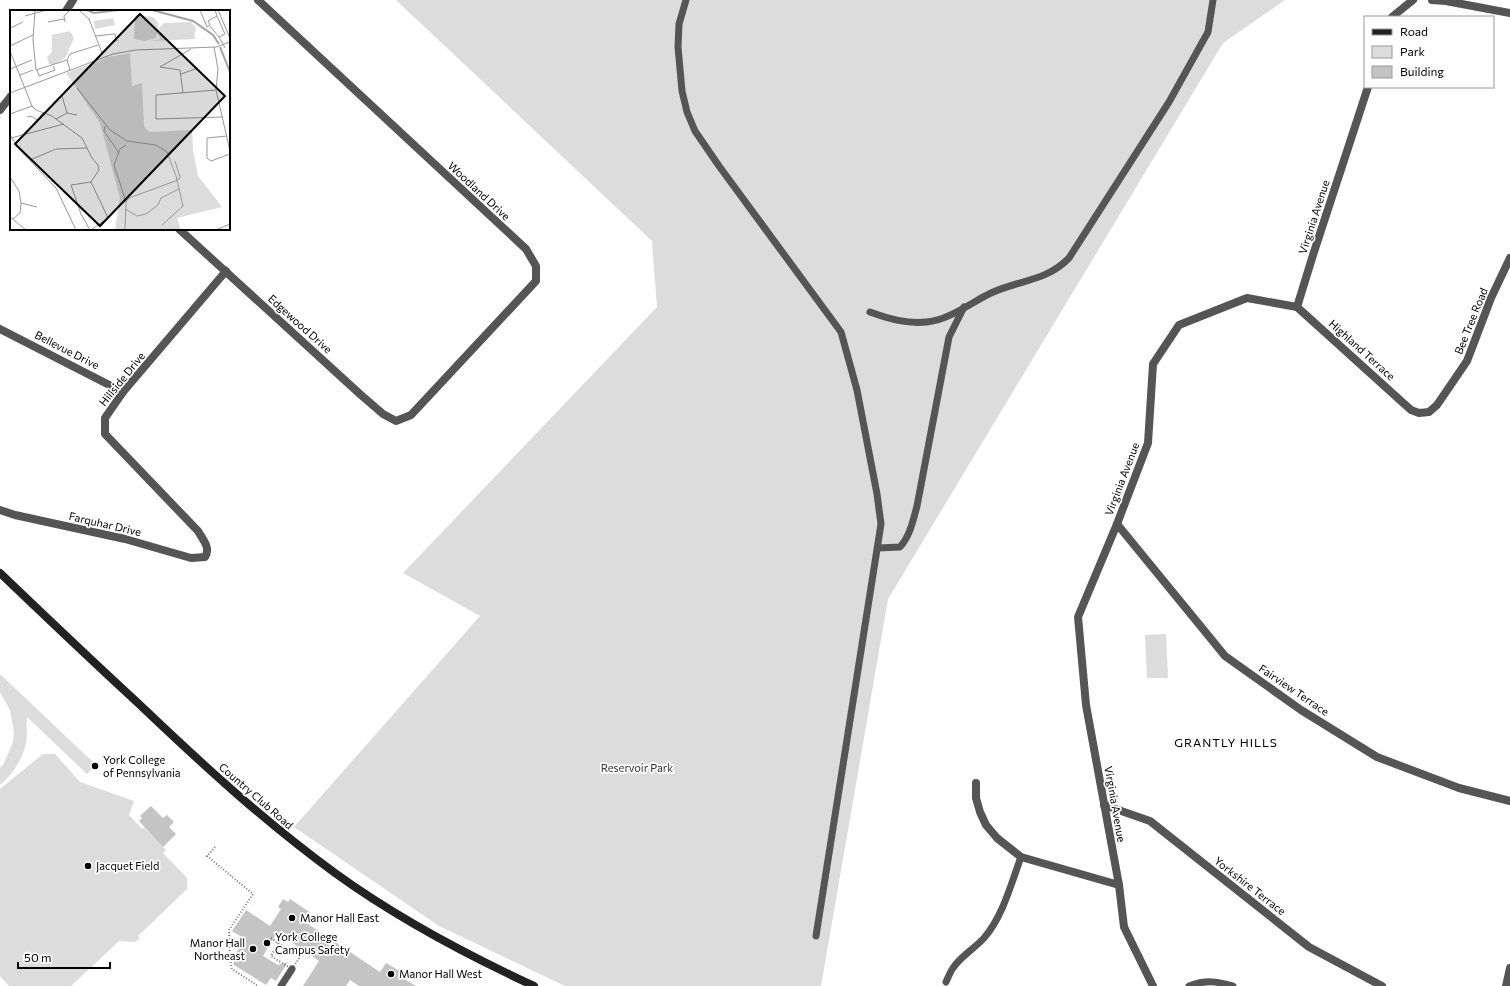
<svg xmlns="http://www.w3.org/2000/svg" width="1510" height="986" font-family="Commissioner,sans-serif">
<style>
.green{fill:#dcdcdc}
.building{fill:#c4c4c4}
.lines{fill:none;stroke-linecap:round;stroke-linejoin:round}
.path{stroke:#777;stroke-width:2;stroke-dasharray:1 2;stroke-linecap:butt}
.service{stroke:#555;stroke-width:7}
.minor{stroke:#555;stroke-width:8}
.tertiary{stroke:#555;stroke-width:8}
.secondary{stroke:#222;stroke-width:8}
.poi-dot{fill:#000;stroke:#fff;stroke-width:1.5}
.labels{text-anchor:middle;stroke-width:3.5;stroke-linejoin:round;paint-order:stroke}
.street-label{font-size:11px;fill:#000;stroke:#fff}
.poi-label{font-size:11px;fill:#000;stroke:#fff;text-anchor:start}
.park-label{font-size:11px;fill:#333;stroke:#fff}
.neighbourhood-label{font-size:12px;letter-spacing:1px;fill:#000;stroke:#fff}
.inset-river{fill:none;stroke:#a3a3a3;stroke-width:2}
.inset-road{fill:none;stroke:#999;stroke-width:1}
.view{fill:#000;fill-opacity:0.15;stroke:#000;stroke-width:2}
.inset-edge{fill:none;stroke:#000;stroke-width:2}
</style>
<rect width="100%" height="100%" fill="#fff"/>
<!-- green -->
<g class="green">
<polygon points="396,0 1285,0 1223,43 888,599 821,986 565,986 439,926 294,827 480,616 403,573 657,307 652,241"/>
<polygon points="1166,634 1168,678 1147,678 1145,635"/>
<path d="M0 674 96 765 87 774 27 717C26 723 27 730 27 736 25 756 15 772 0 785V768L4 763 13 742 14 732 10 710 0 692Z"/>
<polygon points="43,754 55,754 80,782 134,801 129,815 142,829 144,827 166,850 163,853 187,878 187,889 138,936 140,938 135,942 119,941 71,986 9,986 0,976 0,789"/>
</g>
<!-- building -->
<g class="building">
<polygon points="151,806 163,818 167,815 174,822 169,827 176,834 163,847 139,821 142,818 140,816"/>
<polygon points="283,899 288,902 290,899 311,913 305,922 380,972 386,963 408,976 406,980 416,986 359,986 350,980 346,986 303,986 319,961 287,939 286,941 276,934 263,956 278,965 288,962 276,981 271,978 266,985 234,965 233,958 245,939 232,931 246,910 270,926 281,909 278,907"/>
</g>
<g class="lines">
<!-- path -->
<g class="path">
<polyline points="215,847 207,856 253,894 229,930 230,959 232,969 258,986"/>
<polygon points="271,938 300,957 292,969 271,956 278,943"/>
</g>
<!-- service -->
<g class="service">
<polyline points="686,0 679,24 678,47 682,91 687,112 695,131 719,166 841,332 857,390 877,494 881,524 816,936"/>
<path d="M870 312C889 319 907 324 927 322 949 320 972 302 991 293 1019 280 1047 281 1069 258L1169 102 1208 32 1213 0"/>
<path d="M878 548 900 547C910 536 913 521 917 506L949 337 964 307"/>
<path d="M946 982C948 978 950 972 953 968 961 956 974 949 984 938 1003 916 1011 884 1021 857"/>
<polyline points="281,986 292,969"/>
<path d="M1189 986C1205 980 1217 981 1233 986"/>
</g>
<!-- minor -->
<g class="minor">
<polyline points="1432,0 1446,1 1510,13"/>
<polyline points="66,11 73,0"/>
<polyline points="1392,17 1413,0"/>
<polyline points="0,110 11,96"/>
<polyline points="179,229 361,395 383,414 396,421 411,415 536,281 536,266 526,249 258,0"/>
<polyline points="1297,307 1411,410 1419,413 1429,412 1437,405 1467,361 1491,298 1510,258"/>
<polyline points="0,329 123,392"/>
<path d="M0 510 15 515 125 539 191 558 205 557C211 548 203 540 198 531L105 434V418L123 392 226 271"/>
<polyline points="1117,524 1225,656 1301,710 1377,757 1459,788 1510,801"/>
<polyline points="976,783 976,798 980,812 986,825 997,838 1021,857 1119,885"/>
<polyline points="1104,805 1150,821 1309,947 1382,986"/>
<polyline points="1153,986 1124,927 1119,885 1086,705 1078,617 1117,524 1148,443 1153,364 1179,325 1247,298 1297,307 1313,255 1368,87"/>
</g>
<!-- tertiary -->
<polyline class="tertiary" points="1506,986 1510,968"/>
<!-- secondary -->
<path class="secondary" d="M0 573C46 617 92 661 139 704 202 764 265 822 335 873 397 918 465 954 534 986"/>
</g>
<!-- markers -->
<g class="poi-dot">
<circle cx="95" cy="766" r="4"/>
<circle cx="88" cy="866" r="4"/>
<circle cx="292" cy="918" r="4"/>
<circle cx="267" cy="943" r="4"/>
<circle cx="253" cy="949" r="4"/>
<circle cx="391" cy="974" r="4"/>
</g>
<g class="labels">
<!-- street labels -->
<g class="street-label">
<text transform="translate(479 191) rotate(43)" y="4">Woodland Drive</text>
<text transform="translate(1314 217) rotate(-72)" y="4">Virginia Avenue</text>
<text transform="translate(1471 321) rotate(-68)" y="4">Bee Tree Road</text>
<text transform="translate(300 324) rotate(42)" y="4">Edgewood Drive</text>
<text transform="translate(67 350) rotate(27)" y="4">Bellevue Drive</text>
<text transform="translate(1362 350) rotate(42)" y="4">Highland Terrace</text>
<text transform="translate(122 379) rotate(-51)" y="4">Hillside Drive</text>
<text transform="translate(1122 479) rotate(-69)" y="4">Virginia Avenue</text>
<text transform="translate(105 524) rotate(13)" y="4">Farquhar Drive</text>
<text transform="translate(1294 690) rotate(34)" y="4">Fairview Terrace</text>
<text transform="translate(256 796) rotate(41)" y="4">Country Club Road</text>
<text transform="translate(1115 804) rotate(80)" y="4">Virginia Avenue</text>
<text transform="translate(1250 886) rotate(38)" y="4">Yorkshire Terrace</text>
</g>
<!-- poi labels -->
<g class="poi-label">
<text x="103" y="764">York College<tspan x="103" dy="13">of Pennsylvania</tspan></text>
<text x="96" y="870">Jacquet Field</text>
<text x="300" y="922">Manor Hall East</text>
<text x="275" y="941">York College<tspan x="275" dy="13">Campus Safety</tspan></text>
<text x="245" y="947" text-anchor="end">Manor Hall<tspan x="245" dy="13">Northeast</tspan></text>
<text x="399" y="978">Manor Hall West</text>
</g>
<!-- park labels -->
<g class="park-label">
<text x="637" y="772">Reservoir Park</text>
</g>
<!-- neighbourhood labels -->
<g class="neighbourhood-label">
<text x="1226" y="747">GRANTLY HILLS</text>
</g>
</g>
<!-- overview -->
<g transform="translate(10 10)">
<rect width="220" height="220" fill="#fff"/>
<path d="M127 5 143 7 148 12V19L154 13 181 12 186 18 184 27 186 29 141 31 151 29 147 23 146 28 135 31 124 29 125 6ZM103 8 105 15 85 19 84 11ZM60 21 64 28 55 48 44 55 39 54 37 47 42 42V25ZM120 43 122 76 132 73 134 117 140 122 182 120 183 140 188 166 212 197 167 208 171 220H105L110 188 90 113 56 63 99 47Z" fill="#dcdcdc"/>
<path class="inset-river" d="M77 0 84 3 109 0M142 0 183 11 203 25 209 34M210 37 220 62"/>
<path class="inset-road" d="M25 0 23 30 26 60 57 50M69 0 79 9 92 43M190 0 197 17 200 15 198 11 207 6 205 0M208 0 220 28M15 6 37 0M38 12 54 9M55 12 54 6 60 0M200 16 209 27 215 24 207 6M0 18 13 12M85 26 105 24 107 31M209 27 215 38M0 36 23 25M204 37 208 59 206 80 220 141M0 41 22 96 26 100 42 106 72 128 82 148 88 155 89 160 81 172 98 208 81 220M150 57 170 60 173 83M150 57 181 39M0 59 22 50M27 60 29 66 45 60 43 56M60 60 57 50 60 44 88 35M171 64 188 58M10 65 23 60M67 78 100 120 117 131 146 135 157 142 166 166 173 196 152 215M206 80 146 85V109L213 107M0 83 103 44 126 40 206 37 220 32M52 86 57 103M0 104 22 96M17 107 21 106 27 110 33 103M46 109 57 103 67 105M95 116 94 121 109 143M0 125 10 140 46 178 66 220M217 126 197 128V148L201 151 220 144M1 128 54 114M20 150 46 139 77 138M0 167 9 181 11 193 10 203 3 209M116 192 119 188 168 170 170 167 165 151M11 193 27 197M115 199 127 206 136 204 148 195 151 188 169 179M0 207 16 220M80 220 71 204 61 175 81 172M115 220 116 192 104 155 110 139 116 135M206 220 220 214"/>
<path class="view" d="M130 4 215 86 90 216 5 134Z"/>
<rect width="220" height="220" class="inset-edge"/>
</g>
<!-- legend -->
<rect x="1364" y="16" width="130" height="72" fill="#ffffff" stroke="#999999"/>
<rect x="1372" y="29" width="20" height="6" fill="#222222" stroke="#999999"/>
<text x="1400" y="36" font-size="12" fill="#000000">Road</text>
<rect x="1372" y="46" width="20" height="12" fill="#dcdcdc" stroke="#999999"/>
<text x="1400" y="56" font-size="12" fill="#000000">Park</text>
<rect x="1372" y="66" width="20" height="12" fill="#c4c4c4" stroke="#999999"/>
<text x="1400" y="76" font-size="12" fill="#000000">Building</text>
<!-- scale -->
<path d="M18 962v6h92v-6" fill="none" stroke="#000000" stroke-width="2"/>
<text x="24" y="962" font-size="12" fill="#000000" stroke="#ffffff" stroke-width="3" paint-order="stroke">50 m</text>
</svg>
